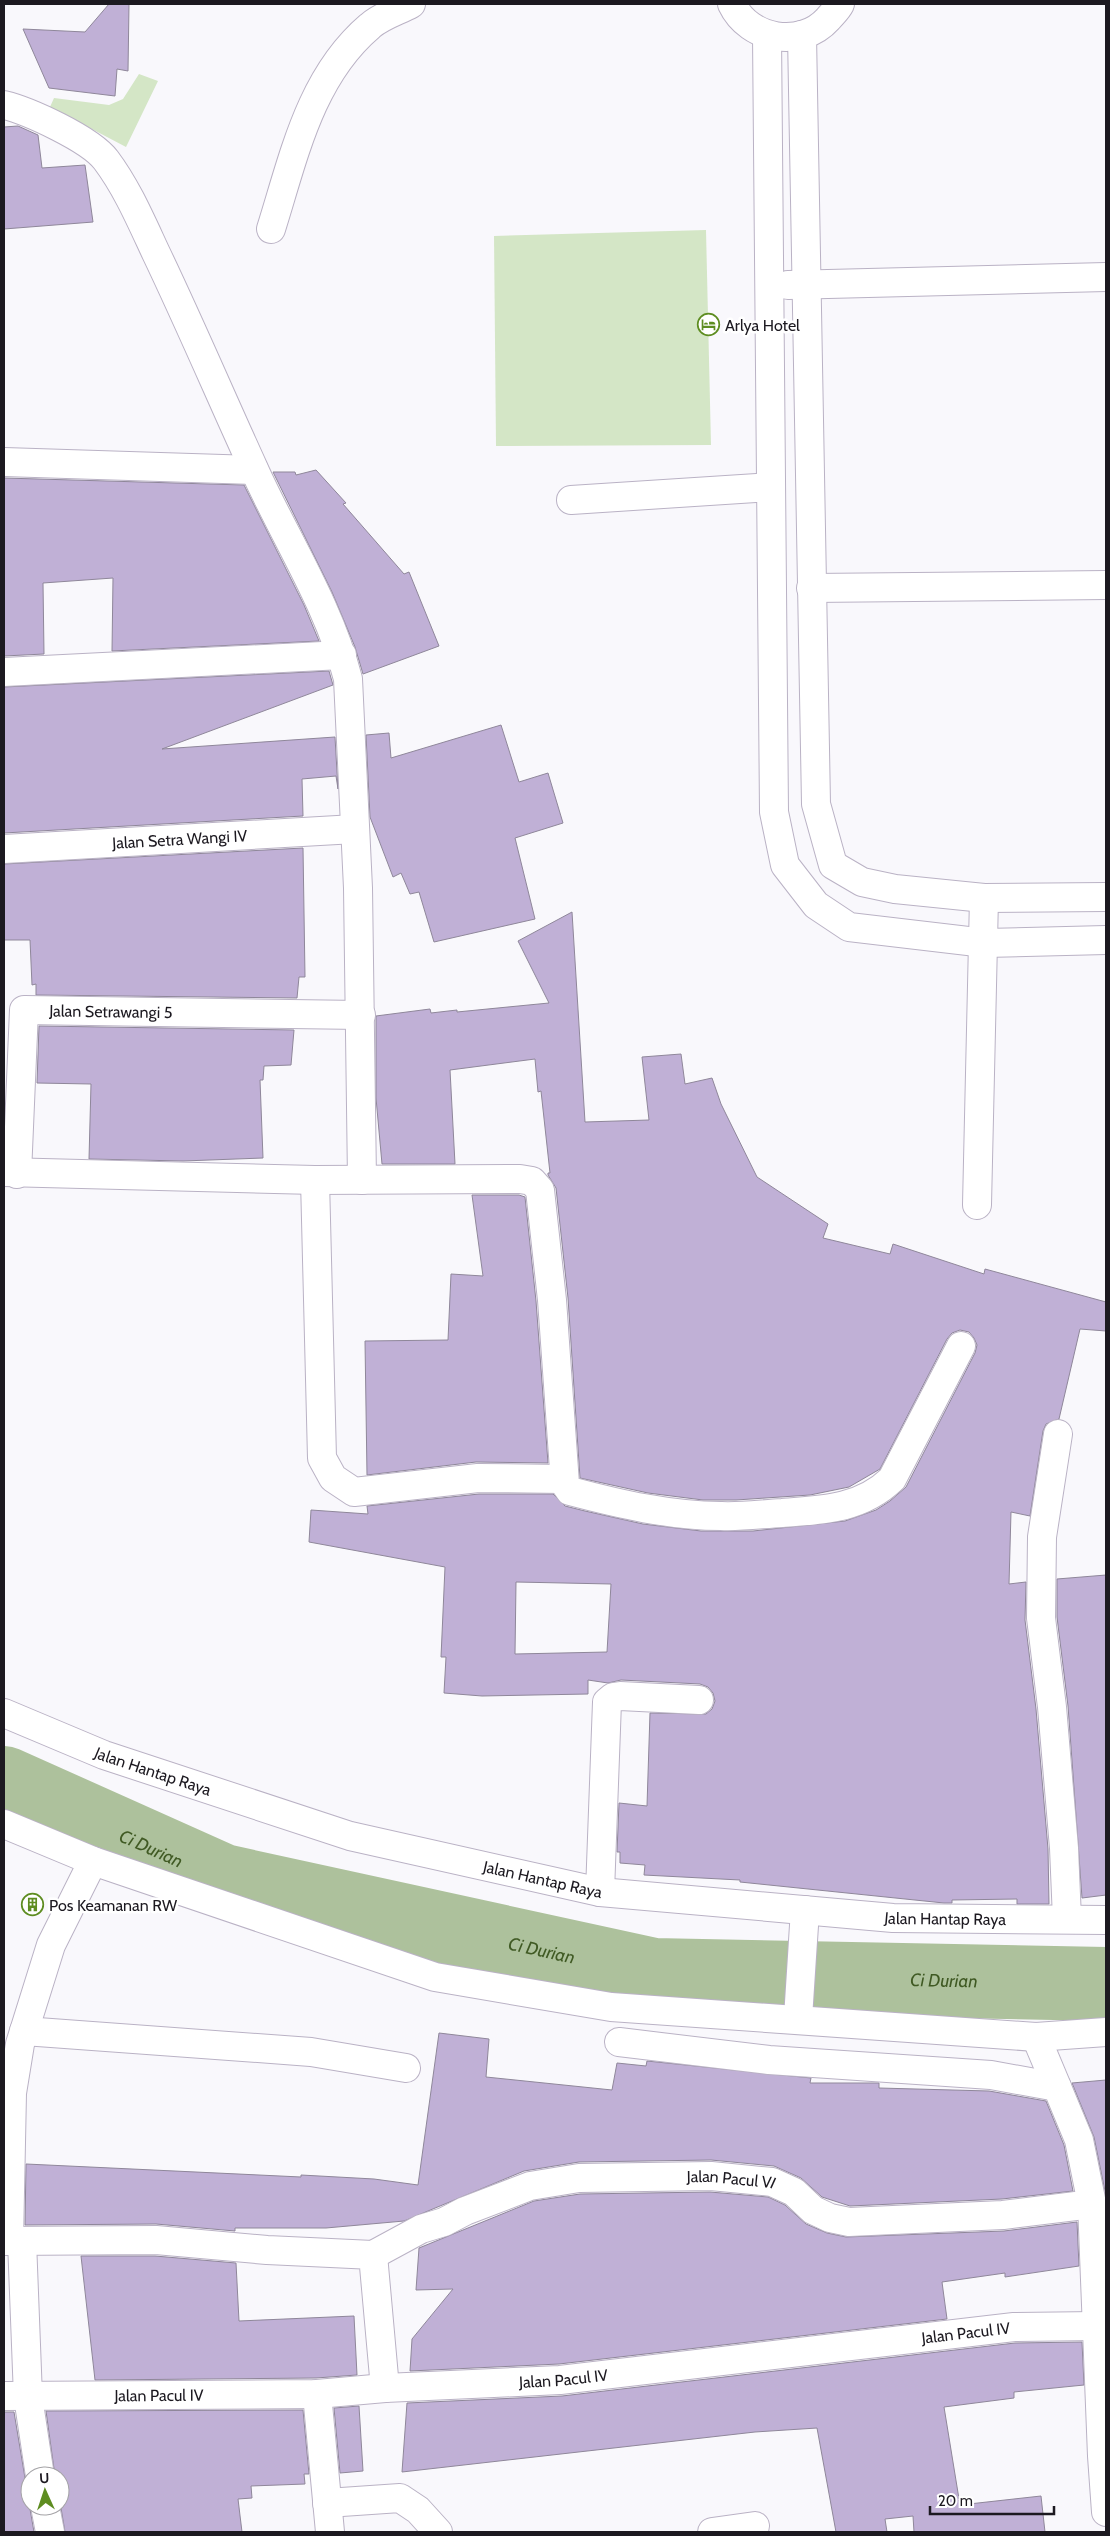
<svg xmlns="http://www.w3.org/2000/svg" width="1110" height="2536" font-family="Cabin,sans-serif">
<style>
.green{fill:#d4e6c6}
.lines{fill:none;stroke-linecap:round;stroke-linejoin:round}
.river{stroke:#adc19c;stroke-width:74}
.building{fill:#c0b0d6;stroke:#8f879a;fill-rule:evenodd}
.minor-casing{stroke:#bab2c5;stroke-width:30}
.minor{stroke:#fff;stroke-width:28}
.labels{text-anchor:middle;stroke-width:5;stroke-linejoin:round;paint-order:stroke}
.poi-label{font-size:16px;fill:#1c1920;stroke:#fff;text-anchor:start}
.street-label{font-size:16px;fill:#1c1920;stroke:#fff}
.water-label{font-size:18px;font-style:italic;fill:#405a24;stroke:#fff}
</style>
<rect width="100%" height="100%" fill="#f9f8fc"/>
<!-- green -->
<g class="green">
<polygon points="139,74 158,81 126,147 50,107 54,98 109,105 123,99"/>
<polygon points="706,230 711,445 496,446 494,236"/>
</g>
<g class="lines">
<!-- river -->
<path class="river" id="s1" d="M4 1783 223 1881 653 1975 1106 1984"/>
</g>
<!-- building -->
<g class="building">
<polygon points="109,4 129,4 128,71 117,69 115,96 49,88 23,29 85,32"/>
<polygon points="18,126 38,135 42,168 85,165 93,222 4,229 4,127"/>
<polygon points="316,470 346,503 343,504 404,574 409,572 439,646 363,674 355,647 332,592 273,472 295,472 296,475"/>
<polygon points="4,478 244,485 304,605 319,641 112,651 113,578 43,583 44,654 4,656"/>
<polygon points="329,671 333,685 162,749 335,737 338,789 336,776 302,779 303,816 4,833 4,687"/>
<polygon points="501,725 519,782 548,773 563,823 515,838 535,919 434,942 419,892 410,894 401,873 393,877 370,817 366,735 389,733 391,758"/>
<polygon points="303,848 305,977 299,977 297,998 36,995 36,984 32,985 30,940 4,940 4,864"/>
<path d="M572 912 585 1122 649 1120 642 1057 681 1054 685 1084 712 1078 721 1104 757 1177 828 1224 823 1238 890 1254 893 1244 984 1274 985 1269 1106 1302V1331L1080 1329 1059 1419 1046 1424 1043 1431 1030 1516 1011 1512 1009 1584 1026 1582 1025 1620 1036 1709 1048 1849 1049 1904H1017V1899L952 1900V1903H944L740 1882V1880L644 1875 645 1865 620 1863V1852H617L619 1803 647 1806 650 1713 706 1714 712 1709 715 1701 713 1693 708 1687 700 1684 621 1680 608 1683 588 1680V1694L482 1696 444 1693 446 1657H441L445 1567 309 1542 311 1510 368 1514 367 1506 479 1494H553L565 1506 585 1511 643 1524 701 1531H753L845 1521 876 1510 890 1501 906 1487 975 1353 977 1345 974 1338 969 1332 960 1330 952 1333 947 1339 880 1469 849 1487 810 1495 736 1500H703L648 1493 580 1478 568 1298 556 1188 548 1175V1173H550L541 1091 538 1092 535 1059 450 1070 455 1164H382L376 1098V1016L430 1009 431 1013 457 1010V1012L549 1003 518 941ZM516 1582 611 1584 607 1652 515 1654Z"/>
<polygon points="39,1026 294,1030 291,1065 264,1066 263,1080 260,1080 263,1158 183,1161 89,1159 91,1084 37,1083"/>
<polygon points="472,1195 519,1195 525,1197 536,1301 548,1463 476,1462 367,1475 365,1341 448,1340 451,1274 483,1276"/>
<polygon points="1106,1575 1106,1895 1082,1898 1068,1706 1057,1617 1057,1579"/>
<polygon points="439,2033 489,2039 486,2077 612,2090 617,2063 646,2066 647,2061 811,2078 810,2083 879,2083 879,2088 989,2091 1046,2101 1064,2145 1073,2191 1002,2199 850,2206 822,2197 801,2178 774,2166 711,2160 579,2162 524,2171 404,2221 326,2228 235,2228 235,2231 156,2224 25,2225 26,2164 301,2177 301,2175 374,2179 418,2185"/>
<polygon points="1106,2080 1106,2196 1094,2137 1072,2083"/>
<polygon points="710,2192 768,2197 785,2205 806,2224 827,2233 846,2237 1004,2231 1077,2222 1079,2266 1005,2277 1005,2273 942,2282 947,2319 559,2364 410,2371 412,2339 453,2289 416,2290 419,2248 534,2201 580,2194"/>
<polygon points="81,2256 155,2256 236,2263 239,2321 354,2316 357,2375 316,2378 95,2380"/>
<polygon points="1082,2342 1084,2385 1014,2392 1014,2398 944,2407 960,2505 1041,2496 1045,2532 914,2532 913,2516 885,2519 887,2532 836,2532 817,2428 755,2432 402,2472 407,2403 562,2396 1015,2343"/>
<polygon points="359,2406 363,2471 340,2473 334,2408"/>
<polygon points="303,2410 309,2474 304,2474 305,2484 251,2486 252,2498 238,2499 242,2532 65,2532 60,2502 60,2476 55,2476 46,2411"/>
<polygon points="4,2412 14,2412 25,2478 30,2487 30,2509 34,2532 4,2532"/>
</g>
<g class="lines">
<defs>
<g id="minor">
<path d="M732 4C749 40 801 49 828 19 832 14 837 10 840 4"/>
<polyline points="767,35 774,812 785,865 816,905 849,927 985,943 1106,940"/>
<polyline points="802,35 816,804 833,865 862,882 895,889 984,898 1106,897"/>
<path d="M4 105C29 111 90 139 106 160 127 188 141 221 156 253 190 324 221 397 254 469 285 538 329 605 348 679L358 888 362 1180"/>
<path d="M271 229C294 156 310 77 370 26 381 16 398 11 411 4"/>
<polyline points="788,285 1106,277"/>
<polyline points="4,462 254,470"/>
<polyline points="571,500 771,487"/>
<polyline points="811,588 1106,585"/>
<polyline points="4,672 342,655"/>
<path id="s2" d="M4 849 355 829"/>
<path d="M4 1172 315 1180 520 1179 532 1181 540 1190 552 1300 565 1484 570 1491C619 1504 671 1516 721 1516 741 1517 762 1514 782 1513 823 1510 861 1509 892 1479L961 1346"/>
<path id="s3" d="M17 1174 24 1010 361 1015"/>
<polyline points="315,1180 322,1458 333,1478 354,1492 478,1478 564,1479"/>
<polyline points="977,1205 984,898"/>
<polyline points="1058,1434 1042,1537 1041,1618 1052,1707 1064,1848 1067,1919"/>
<path id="s4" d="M4 1713 104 1755 350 1836 600 1892 893 1918 1106 1920"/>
<polyline points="4,1824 93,1861 435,1977 611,2007 1036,2037 1106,2032"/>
<polyline points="600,1892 607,1702 613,1697 620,1696 699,1700"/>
<polyline points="798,2018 805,1910"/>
<polyline points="24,2031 311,2052 406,2068"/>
<polyline points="1036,2037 1057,2087"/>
<polyline points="619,2042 769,2060 991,2075 1057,2087 1079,2140 1092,2204 1102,2456 1106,2512"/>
<polyline points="4,2241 156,2240 267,2250 373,2255 385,2388"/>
<polyline points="9,2241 12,2093 20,2044 51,1945 93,1861"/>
<polyline points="22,2241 28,2397 40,2476"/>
<path id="s5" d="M373 2255 421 2229 444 2222 465 2211 530 2186 579 2178 711 2176 772 2182 794 2192 813 2210 830 2218 849 2222 1003 2215 1092 2204"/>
<polyline points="317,2394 330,2532"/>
<path id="s6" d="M4 2396 317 2394 385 2388 560 2380 1014 2327 1096 2326"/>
<polyline points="327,2503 400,2498 418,2510 438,2532"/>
<polyline points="45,2506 50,2532"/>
<polyline points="712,2532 755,2526"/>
</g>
</defs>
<!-- minor casing -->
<use href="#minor" class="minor-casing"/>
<!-- minor -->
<use href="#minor" class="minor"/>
</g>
<!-- icons -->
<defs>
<symbol id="hotel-ring" viewBox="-11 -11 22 22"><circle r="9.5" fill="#fff" stroke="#5e8d21" stroke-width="1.5"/><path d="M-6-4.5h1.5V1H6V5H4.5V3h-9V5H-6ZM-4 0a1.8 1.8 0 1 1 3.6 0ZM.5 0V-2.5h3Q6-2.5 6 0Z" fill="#5e8d21"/></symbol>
<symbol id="building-ring" viewBox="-11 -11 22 22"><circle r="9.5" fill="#fff" stroke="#5e8d21" stroke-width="1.5"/><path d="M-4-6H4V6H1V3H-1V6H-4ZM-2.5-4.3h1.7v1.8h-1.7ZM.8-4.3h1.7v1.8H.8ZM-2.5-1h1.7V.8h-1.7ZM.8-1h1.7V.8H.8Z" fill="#5e8d21"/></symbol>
</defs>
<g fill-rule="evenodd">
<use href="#hotel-ring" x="696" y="312" width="25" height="25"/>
<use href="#building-ring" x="20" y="1892" width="25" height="25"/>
</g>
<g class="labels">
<!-- poi labels -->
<g class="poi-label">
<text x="725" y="331">Arlya Hotel</text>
<text x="49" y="1911">Pos Keamanan RW</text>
</g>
<!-- street labels -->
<g class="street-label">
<text dy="6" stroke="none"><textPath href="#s2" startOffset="176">Jalan Setra Wangi IV</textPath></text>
<text dy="6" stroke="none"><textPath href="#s3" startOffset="251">Jalan Setrawangi 5</textPath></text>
<text dy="6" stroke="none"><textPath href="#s4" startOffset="160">Jalan Hantap Raya</textPath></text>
<text dy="6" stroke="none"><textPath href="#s4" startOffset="565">Jalan Hantap Raya</textPath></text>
<text dy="6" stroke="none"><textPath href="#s4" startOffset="970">Jalan Hantap Raya</textPath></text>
<text dy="6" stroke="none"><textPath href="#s5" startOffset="374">Jalan Pacul VI</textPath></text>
<text dy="6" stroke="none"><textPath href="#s6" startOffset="965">Jalan Pacul IV</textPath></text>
<text dy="6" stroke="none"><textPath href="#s6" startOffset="560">Jalan Pacul IV</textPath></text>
<text dy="6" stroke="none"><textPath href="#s6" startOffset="155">Jalan Pacul IV</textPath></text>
</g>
<!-- water labels -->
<g class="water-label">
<text dy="6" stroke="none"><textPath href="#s1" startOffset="161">Ci Durian</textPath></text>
<text dy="6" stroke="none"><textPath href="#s1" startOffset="566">Ci Durian</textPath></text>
<text dy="6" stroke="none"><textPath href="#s1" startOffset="971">Ci Durian</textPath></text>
</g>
</g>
<!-- border -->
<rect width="1110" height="2536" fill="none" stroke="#1c1920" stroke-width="10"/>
<!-- north arrow -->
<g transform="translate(45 2491) rotate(357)"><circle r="24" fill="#ffffff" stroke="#a4a3a6"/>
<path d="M0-4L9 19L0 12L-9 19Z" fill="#5e8d21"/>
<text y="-8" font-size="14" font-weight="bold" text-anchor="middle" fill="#1c1920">U</text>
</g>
<!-- scale -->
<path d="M930 2506v8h124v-8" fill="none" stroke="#1c1920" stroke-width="2.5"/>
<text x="938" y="2506" font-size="15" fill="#1c1920" stroke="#ffffff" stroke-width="4" paint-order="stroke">20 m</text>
</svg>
